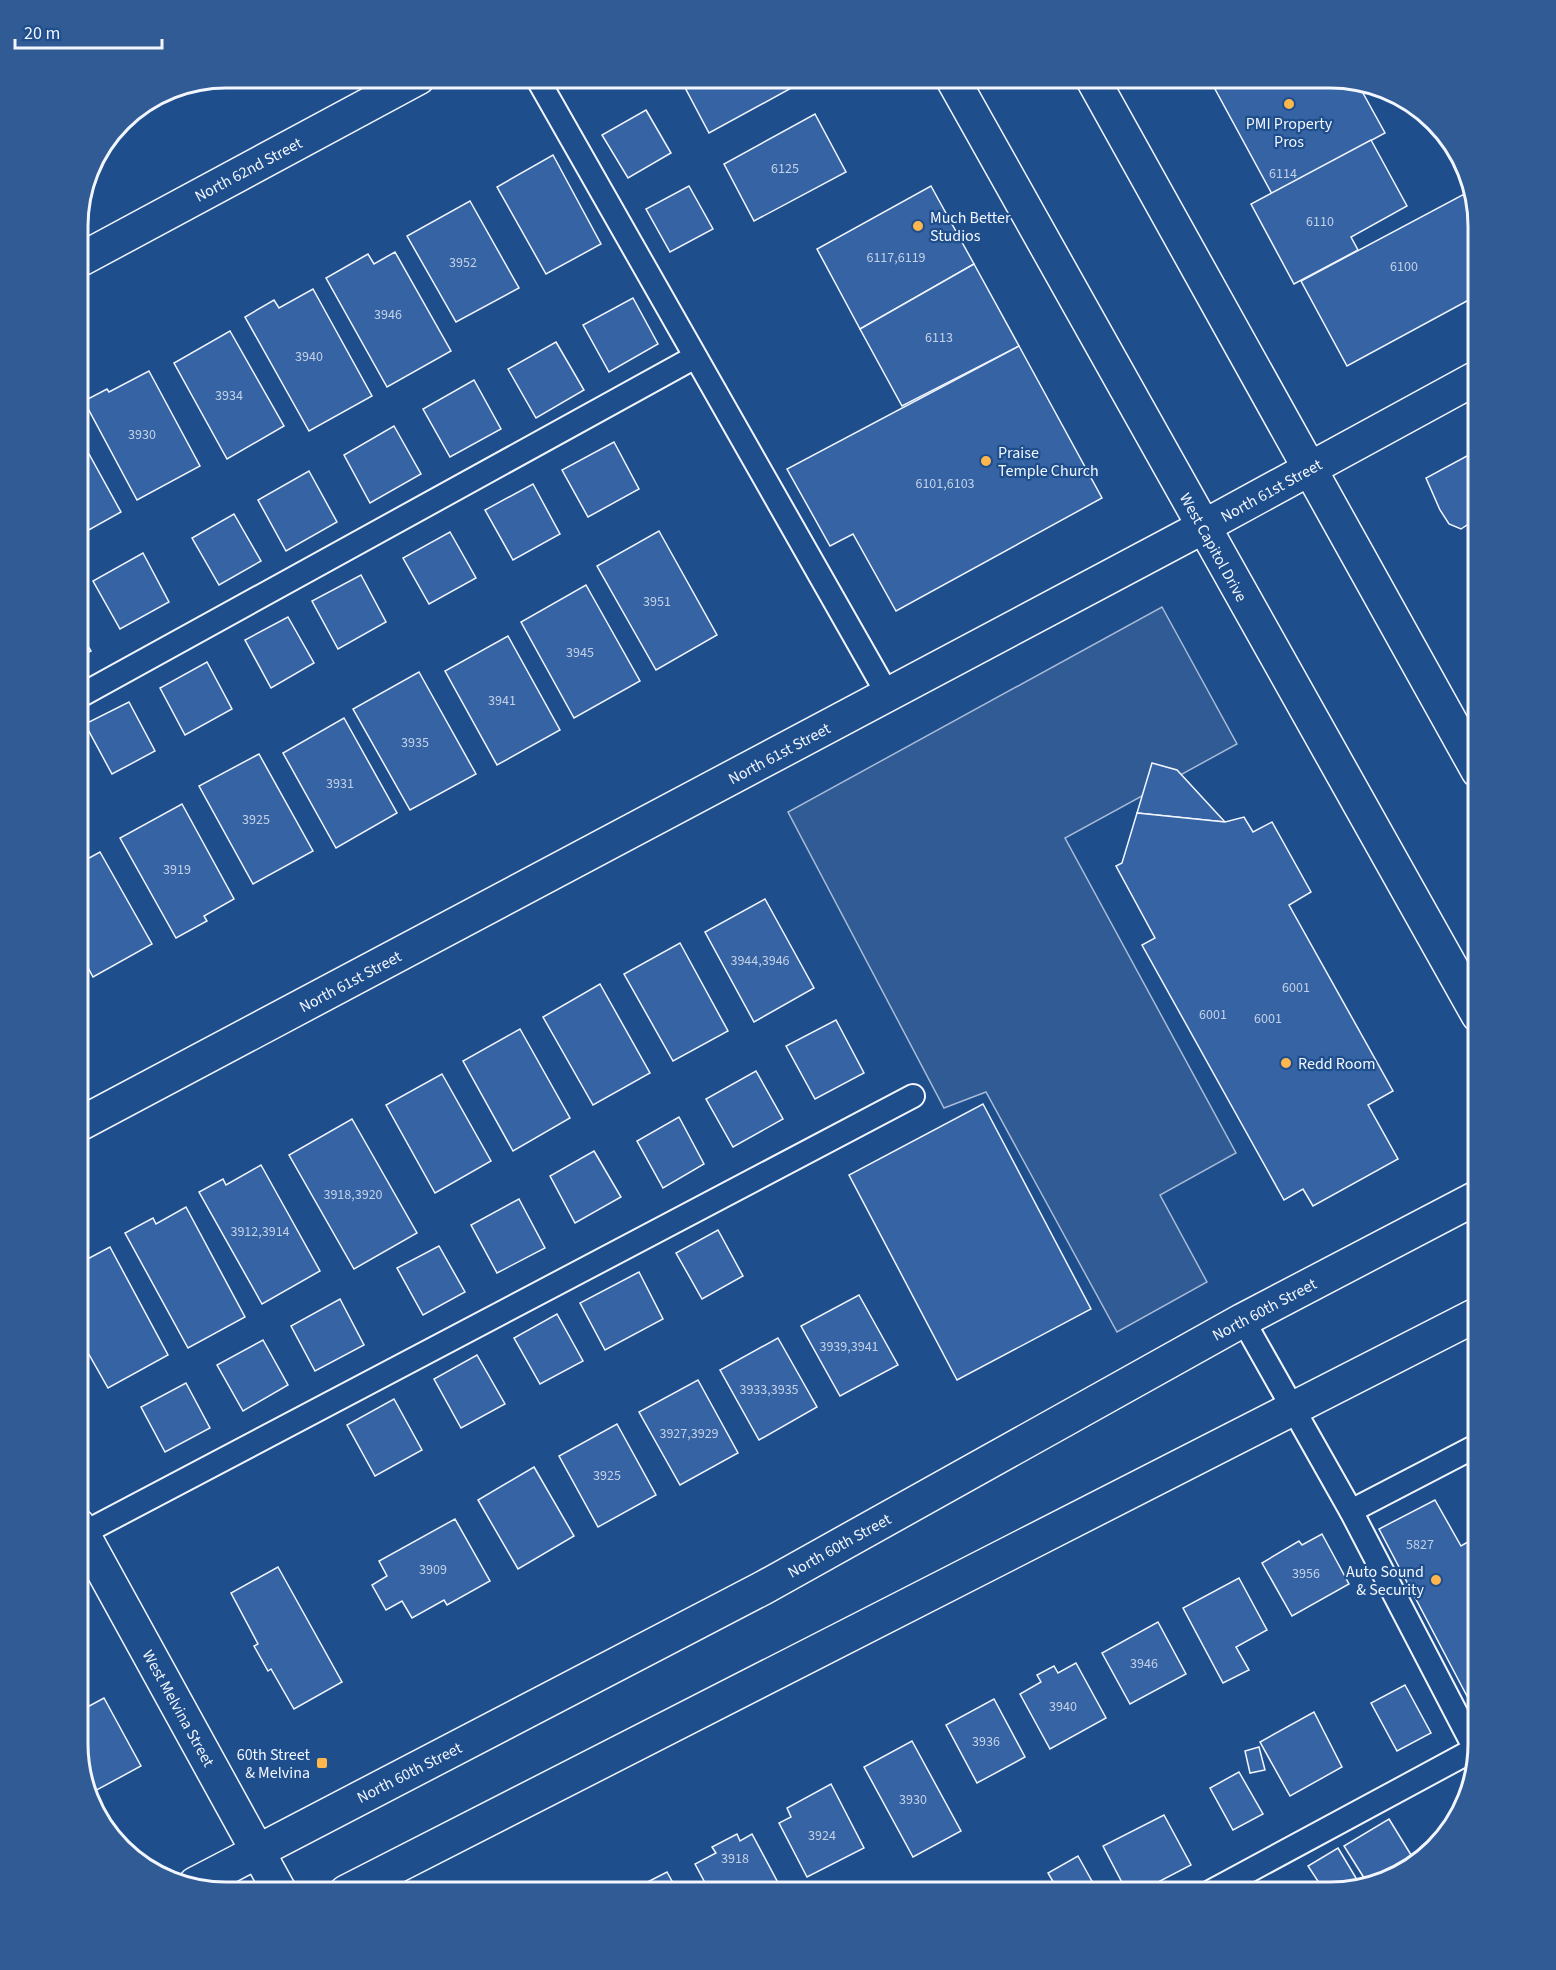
<svg xmlns="http://www.w3.org/2000/svg" width="1556" height="1970" font-family="'Source Sans 3',sans-serif">
<style>
.parking{fill:#305b95;stroke:#a8bbd7;stroke-width:1.5}
.building{fill:#3563a3;stroke:#f2f6ff;stroke-width:1.5}
.lines{fill:none;stroke-linecap:round;stroke-linejoin:round}
.lane-casing{stroke:#f2f6ff;stroke-width:26}
.street-casing{stroke:#f2f6ff;stroke-width:36}
.secondary-casing{stroke:#f2f6ff;stroke-width:36}
.primary-casing{stroke:#f2f6ff;stroke-width:36}
.lane{stroke:#1f4e8c;stroke-width:22}
.street{stroke:#1f4e8c;stroke-width:33}
.secondary{stroke:#1f4e8c;stroke-width:33}
.primary{stroke:#1f4e8c;stroke-width:33}
.poi-dot{fill:#ffb74d;stroke:#1f4e8c;stroke-width:2}
.labels{text-anchor:middle;stroke-width:4.5;stroke-linejoin:round;paint-order:stroke}
.number-label{font-size:14px;fill:#c3d1e8}
.poi-label{font-size:16px;fill:#f2f6ff;stroke:#1f4e8c;text-anchor:start}
.street-label{font-size:16px;fill:#f2f6ff;stroke:#1f4e8c}
.rim{fill:none;stroke:#f2f6ff;stroke-width:3}
</style>
<rect width="100%" height="100%" fill="#1f4e8c"/>
<!-- parking -->
<polygon class="parking" points="1162,607 1237,744 1065,838 1236,1153 1160,1195 1207,1282 1117,1332 986,1092 944,1108 788,812"/>
<!-- building -->
<g class="building">
<polygon points="685,78 791,78 795,86 709,133 681,80"/>
<polygon points="1209,78 1339,78 1358,84 1385,133 1272,194"/>
<polygon points="646,110 671,153 628,178 602,135"/>
<polygon points="815,114 846,172 754,221 724,164"/>
<polygon points="1371,140 1407,206 1351,237 1358,250 1294,284 1251,204"/>
<polygon points="553,155 601,244 546,274 497,187"/>
<polygon points="689,186 713,229 670,252 646,209"/>
<polygon points="931,186 974,264 860,329 817,249"/>
<polygon points="1468,192 1478,226 1478,295 1347,366 1301,281"/>
<polygon points="470,201 519,288 456,322 407,236"/>
<polygon points="395,252 451,351 387,387 326,278 368,254 374,264"/>
<polygon points="974,264 1019,346 902,406 860,329"/>
<polygon points="313,289 372,396 309,431 245,317 274,300 279,308"/>
<polygon points="633,298 658,344 609,372 583,325"/>
<polygon points="230,331 284,426 227,459 174,363"/>
<polygon points="556,342 584,390 536,418 508,369"/>
<polygon points="1019,346 1102,498 896,611 853,534 830,546 787,469"/>
<polygon points="149,371 200,466 137,500 84,401 107,389 109,392"/>
<polygon points="474,380 501,429 450,457 423,409"/>
<polygon points="394,426 421,474 370,503 344,455"/>
<polygon points="78,434 121,512 78,536"/>
<polygon points="614,442 639,489 588,517 562,470"/>
<polygon points="1478,450 1478,556 1471,559 1478,545 1476,524 1473,518 1470,523 1461,529 1449,524 1440,510 1426,478"/>
<polygon points="309,471 337,522 286,551 258,500"/>
<polygon points="533,484 560,534 513,560 485,510"/>
<polygon points="234,514 261,561 219,585 192,538"/>
<polygon points="659,531 717,635 656,670 597,566"/>
<polygon points="450,532 476,578 429,604 403,558"/>
<polygon points="143,553 169,602 120,629 93,581"/>
<polygon points="361,575 386,622 338,649 312,601"/>
<polygon points="586,585 640,681 574,718 521,622"/>
<polygon points="288,617 314,663 271,688 245,640"/>
<polygon points="78,630 91,651 78,658"/>
<polygon points="508,636 560,730 497,765 445,671"/>
<polygon points="207,662 232,709 185,735 160,688"/>
<polygon points="419,672 476,774 410,810 353,709"/>
<polygon points="129,702 155,751 112,774 85,724"/>
<polygon points="344,718 397,813 336,848 283,753"/>
<polygon points="259,754 313,851 253,884 199,786"/>
<polygon points="1152,763 1177,770 1225,822 1137,813"/>
<polygon points="182,804 234,899 204,916 207,921 176,938 120,838"/>
<polygon points="1137,813 1225,822 1244,817 1253,832 1272,822 1311,892 1289,905 1393,1091 1368,1105 1398,1159 1313,1206 1303,1189 1284,1200 1142,945 1155,938 1116,866 1122,863"/>
<polygon points="100,852 152,944 93,977 78,949 78,864"/>
<polygon points="765,899 814,988 754,1022 705,932"/>
<polygon points="680,943 728,1031 673,1061 624,974"/>
<polygon points="600,984 650,1073 593,1105 543,1017"/>
<polygon points="836,1020 864,1073 815,1099 786,1046"/>
<polygon points="520,1029 570,1118 513,1151 463,1061"/>
<polygon points="756,1071 783,1119 733,1147 706,1099"/>
<polygon points="442,1074 491,1161 435,1193 386,1105"/>
<polygon points="983,1104 1091,1309 957,1380 849,1175"/>
<polygon points="679,1117 704,1164 663,1188 637,1141"/>
<polygon points="352,1119 417,1233 354,1269 289,1155"/>
<polygon points="594,1151 621,1197 575,1223 550,1176"/>
<polygon points="261,1165 320,1271 262,1304 199,1192 223,1179 226,1185"/>
<polygon points="519,1199 545,1248 497,1273 471,1225"/>
<polygon points="186,1207 245,1317 188,1348 125,1233 153,1218 156,1224"/>
<polygon points="718,1230 743,1276 702,1299 676,1253"/>
<polygon points="439,1246 465,1292 423,1315 397,1268"/>
<polygon points="110,1247 168,1355 108,1388 78,1335 78,1264"/>
<polygon points="639,1272 663,1319 605,1350 580,1303"/>
<polygon points="859,1295 898,1365 840,1396 801,1326"/>
<polygon points="340,1299 364,1345 315,1371 291,1326"/>
<polygon points="557,1314 583,1361 540,1384 514,1338"/>
<polygon points="778,1338 817,1407 759,1440 720,1370"/>
<polygon points="263,1340 288,1385 243,1411 217,1365"/>
<polygon points="477,1355 505,1404 461,1428 434,1379"/>
<polygon points="698,1380 738,1453 680,1485 639,1412"/>
<polygon points="186,1383 210,1428 165,1452 141,1407"/>
<polygon points="394,1399 422,1450 375,1476 347,1425"/>
<polygon points="617,1424 656,1495 598,1527 559,1456"/>
<polygon points="534,1467 574,1536 518,1569 478,1500"/>
<polygon points="1435,1500 1461,1546 1478,1536 1478,1717 1379,1529"/>
<polygon points="455,1519 490,1581 447,1605 444,1600 412,1618 402,1601 386,1610 372,1585 387,1576 379,1561"/>
<polygon points="1322,1534 1349,1584 1292,1616 1262,1563 1299,1541 1302,1545"/>
<polygon points="278,1567 342,1682 294,1709 271,1669 268,1671 254,1646 258,1644 231,1593"/>
<polygon points="1239,1578 1267,1630 1236,1647 1249,1670 1223,1683 1183,1608"/>
<polygon points="1158,1622 1186,1674 1130,1704 1102,1653"/>
<polygon points="1076,1663 1106,1718 1050,1749 1020,1694 1041,1682 1037,1675 1054,1666 1058,1673"/>
<polygon points="1405,1685 1431,1733 1397,1751 1371,1703"/>
<polygon points="104,1698 141,1766 93,1792 78,1744 78,1712"/>
<polygon points="994,1699 1025,1757 977,1783 946,1725"/>
<polygon points="1314,1712 1342,1767 1290,1796 1260,1742"/>
<polygon points="912,1741 961,1831 913,1857 864,1767"/>
<polygon points="1259,1747 1265,1770 1250,1773 1245,1751"/>
<polygon points="1239,1772 1263,1814 1233,1830 1210,1788"/>
<polygon points="831,1784 864,1848 807,1877 779,1823 791,1817 787,1808"/>
<polygon points="1164,1815 1191,1865 1139,1892 1127,1892 1103,1846"/>
<polygon points="1389,1819 1416,1863 1412,1867 1366,1881 1344,1846"/>
<polygon points="737,1834 740,1841 752,1834 783,1892 710,1892 695,1864 716,1853 712,1847"/>
<polygon points="1338,1848 1359,1883 1325,1892 1308,1866"/>
<polygon points="1078,1856 1098,1892 1059,1892 1048,1873"/>
<polygon points="667,1872 678,1892 628,1892"/>
</g>
<g class="lines">
<defs>
<g id="lane">
<polyline points="537,78 888,695"/>
<polyline points="78,697 695,357"/>
<polyline points="1243,1320 1351,1511 1476,1751"/>
<polyline points="1351,1511 1478,1445"/>
<polyline points="78,1536 913,1096"/>
<polyline points="1210,1892 1475,1749"/>
</g>
<g id="street">
<polyline points="78,261 418,78"/>
<polyline points="78,1125 1203,527 1478,377"/>
<polyline points="78,1525 280,1892"/>
</g>
<g id="secondary">
<polyline points="195,1884 763,1588 1243,1320 1478,1197"/>
<polyline points="346,1892 1478,1314"/>
</g>
<g id="primary">
<polyline points="952,78 1478,1015"/>
<polyline points="1092,78 1478,771"/>
</g>
</defs>
<!-- lane casing -->
<use href="#lane" class="lane-casing"/>
<!-- street casing -->
<use href="#street" class="street-casing"/>
<!-- secondary casing -->
<use href="#secondary" class="secondary-casing"/>
<!-- primary casing -->
<use href="#primary" class="primary-casing"/>
<!-- lane -->
<use href="#lane" class="lane"/>
<!-- street -->
<use href="#street" class="street"/>
<!-- secondary -->
<use href="#secondary" class="secondary"/>
<!-- primary -->
<use href="#primary" class="primary"/>
</g>
<!-- markers -->
<g class="poi-dot">
<circle cx="1289" cy="104" r="6"/>
<circle cx="918" cy="226" r="6"/>
<circle cx="986" cy="461" r="6"/>
<circle cx="1286" cy="1063" r="6"/>
<circle cx="1436" cy="1580" r="6"/>
<rect x="316" y="1757" width="12" height="12" rx="3"/>
</g>
<g class="labels">
<!-- number labels -->
<g class="number-label">
<text x="785" y="173">6125</text>
<text x="1283" y="178">6114</text>
<text x="1320" y="226">6110</text>
<text x="896" y="262">6117,6119</text>
<text x="463" y="267">3952</text>
<text x="1404" y="271">6100</text>
<text x="388" y="319">3946</text>
<text x="939" y="342">6113</text>
<text x="309" y="361">3940</text>
<text x="229" y="400">3934</text>
<text x="142" y="439">3930</text>
<text x="945" y="488">6101,6103</text>
<text x="657" y="606">3951</text>
<text x="580" y="657">3945</text>
<text x="502" y="705">3941</text>
<text x="415" y="747">3935</text>
<text x="340" y="788">3931</text>
<text x="256" y="824">3925</text>
<text x="177" y="874">3919</text>
<text x="760" y="965">3944,3946</text>
<text x="1296" y="992">6001</text>
<text x="1213" y="1019">6001</text>
<text x="1268" y="1023">6001</text>
<text x="353" y="1199">3918,3920</text>
<text x="260" y="1236">3912,3914</text>
<text x="849" y="1351">3939,3941</text>
<text x="769" y="1394">3933,3935</text>
<text x="689" y="1438">3927,3929</text>
<text x="607" y="1480">3925</text>
<text x="1420" y="1549">5827</text>
<text x="433" y="1574">3909</text>
<text x="1306" y="1578">3956</text>
<text x="1144" y="1668">3946</text>
<text x="1063" y="1711">3940</text>
<text x="986" y="1746">3936</text>
<text x="913" y="1804">3930</text>
<text x="822" y="1840">3924</text>
<text x="735" y="1863">3918</text>
</g>
<!-- poi labels -->
<g class="poi-label">
<text x="1289" y="129" text-anchor="middle">PMI Property<tspan x="1289" dy="18">Pros</tspan></text>
<text x="930" y="223">Much Better<tspan x="930" dy="18">Studios</tspan></text>
<text x="998" y="458">Praise<tspan x="998" dy="18">Temple Church</tspan></text>
<text x="1298" y="1069">Redd Room</text>
<text x="1424" y="1577" text-anchor="end">Auto Sound<tspan x="1424" dy="18">&amp; Security</tspan></text>
<text x="310" y="1760" text-anchor="end">60th Street<tspan x="310" dy="18">&amp; Melvina</tspan></text>
</g>
<!-- street labels -->
<g class="street-label">
<text transform="translate(248 169) rotate(-28)" y="6">North 62nd Street</text>
<text transform="translate(1271 490) rotate(-29)" y="6">North 61st Street</text>
<text transform="translate(1214 547) rotate(61)" y="6">West Capitol Drive</text>
<text transform="translate(779 753) rotate(-28)" y="6">North 61st Street</text>
<text transform="translate(350 981) rotate(-28)" y="6">North 61st Street</text>
<text transform="translate(1264 1309) rotate(-28)" y="6">North 60th Street</text>
<text transform="translate(839 1545) rotate(-29)" y="6">North 60th Street</text>
<text transform="translate(179 1708) rotate(61)" y="6">West Melvina Street</text>
<text transform="translate(409 1772) rotate(-27)" y="6">North 60th Street</text>
</g>
</g>
<!-- crop -->
<path d="M0 0H1556V1970H0ZM226 88H1330A138 138 0 0 1 1468 226V1744A138 138 0 0 1 1330 1882H226A138 138 0 0 1 88 1744V226A138 138 0 0 1 226 88Z" fill="#305b95" fill-rule="evenodd"/>
<path class="rim" d="M226 88H1330A138 138 0 0 1 1468 226V1744A138 138 0 0 1 1330 1882H226A138 138 0 0 1 88 1744V226A138 138 0 0 1 226 88Z"/>
<!-- scale -->
<path d="M15 39v9h147v-9" fill="none" stroke="#f2f6ff" stroke-width="3"/>
<text x="24" y="39" font-size="18" fill="#f2f6ff" stroke="#1f4e8c" stroke-width="4.5" paint-order="stroke">20 m</text>
</svg>
